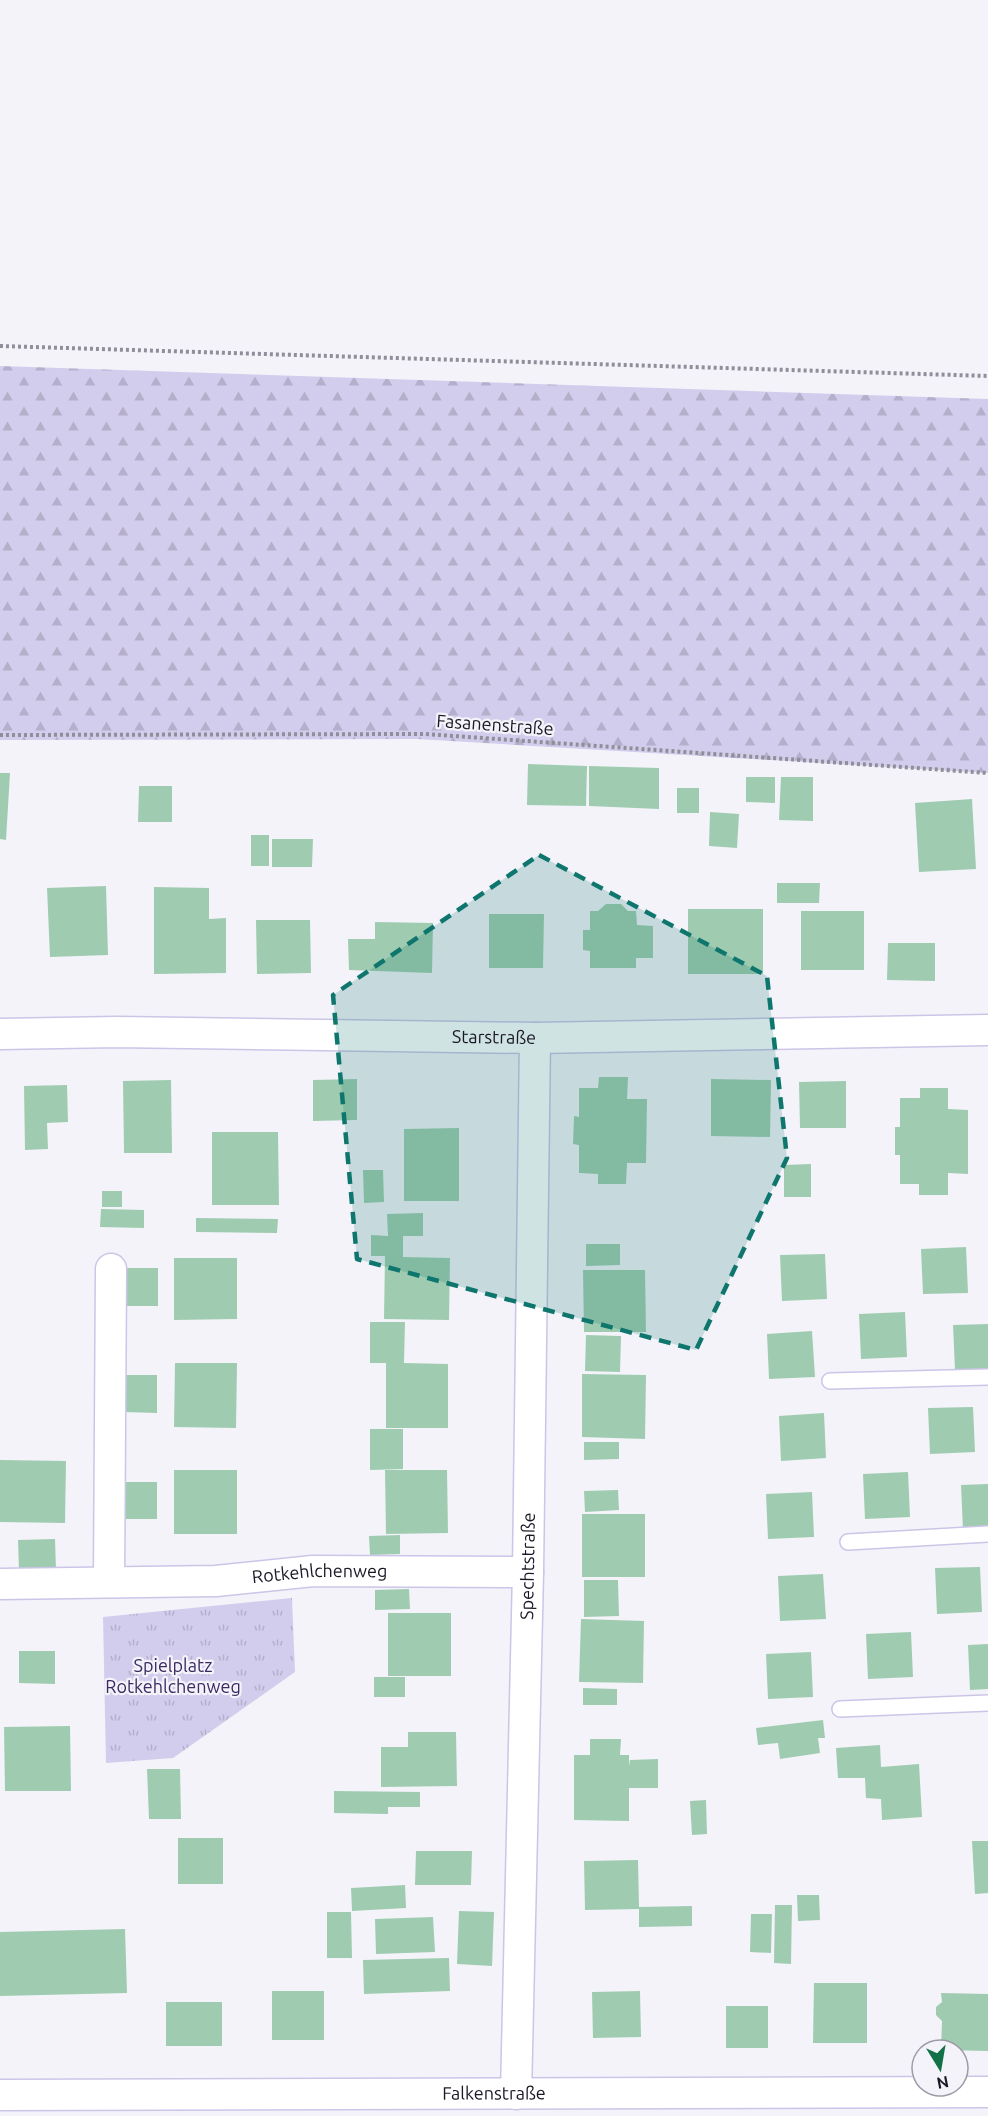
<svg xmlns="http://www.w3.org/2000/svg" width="988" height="2116" font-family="Ubuntu,sans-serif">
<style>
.forest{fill:url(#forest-firs)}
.park{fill:url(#park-tufts)}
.building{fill:#9fccb0}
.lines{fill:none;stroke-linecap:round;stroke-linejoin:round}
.service-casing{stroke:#ccc5e8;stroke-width:18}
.minor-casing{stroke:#ccc5e8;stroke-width:33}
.path{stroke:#908e98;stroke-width:4;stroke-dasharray:3 3;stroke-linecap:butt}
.service{stroke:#fff;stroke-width:15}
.minor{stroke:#fff;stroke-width:30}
.marked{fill:#0f766e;fill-opacity:0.2;stroke:#0f766e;stroke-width:4.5;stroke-dasharray:12 8;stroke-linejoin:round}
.labels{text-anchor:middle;stroke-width:4.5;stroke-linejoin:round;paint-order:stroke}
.street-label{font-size:18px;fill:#1b1825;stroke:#f4f3fa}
.park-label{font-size:18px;fill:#3b2b61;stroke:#f4f3fa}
</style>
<defs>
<pattern id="forest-firs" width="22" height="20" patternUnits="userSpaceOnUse" patternTransform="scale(1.5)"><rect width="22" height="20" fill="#d3cded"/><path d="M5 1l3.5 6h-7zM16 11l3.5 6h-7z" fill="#b5afcb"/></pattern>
<pattern id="park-tufts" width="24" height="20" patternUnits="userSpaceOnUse" patternTransform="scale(1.5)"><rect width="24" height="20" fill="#d3cded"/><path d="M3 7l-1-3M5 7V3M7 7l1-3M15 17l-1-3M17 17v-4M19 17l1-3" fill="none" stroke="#b5afcb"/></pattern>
</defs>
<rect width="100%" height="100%" fill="#f4f3fa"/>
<!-- forest -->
<polygon class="forest" points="0,366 988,399 988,773 417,739 0,740"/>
<!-- park -->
<polygon class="park" points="292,1598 295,1672 173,1758 106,1763 103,1617"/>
<!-- building -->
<g class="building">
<polygon points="528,764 587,766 586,806 527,805"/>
<polygon points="589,766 659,768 659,809 589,806"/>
<polygon points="0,773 10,773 6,840 0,839"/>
<polygon points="746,777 775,777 775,803 746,802"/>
<polygon points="781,777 813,777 813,821 779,820"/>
<polygon points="139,786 172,786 172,822 138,822"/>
<rect x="677" y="788" width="22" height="25"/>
<polygon points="972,799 976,869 919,872 915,803"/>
<polygon points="710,812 739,814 737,848 709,846"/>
<rect x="251" y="835" width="18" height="31"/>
<polygon points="272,839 313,839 312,867 272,867"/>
<polygon points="777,883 820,883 819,903 777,903"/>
<polygon points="106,886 108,955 50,957 47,888"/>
<polygon points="154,887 209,888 209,919 226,918 226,973 154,974"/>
<polygon points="606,904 621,904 628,911 636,911 637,925 653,926 653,958 636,958 636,968 590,968 590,951 583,950 583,930 590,930 590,911 598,911"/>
<rect x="688" y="909" width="75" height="65"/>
<rect x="801" y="911" width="63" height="59"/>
<polygon points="489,914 544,914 543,968 489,968"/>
<polygon points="256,920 310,920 311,973 257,974"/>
<polygon points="375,922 433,923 432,973 349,970 348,939 375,939"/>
<polygon points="888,943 935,943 935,981 887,980"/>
<polygon points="599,1077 628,1077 627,1099 647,1099 646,1163 627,1163 626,1184 598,1184 598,1174 579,1173 579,1145 573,1144 574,1116 579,1117 579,1088 598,1088"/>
<polygon points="357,1079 357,1120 313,1121 313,1080"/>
<polygon points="711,1079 771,1080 770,1137 711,1136"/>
<polygon points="171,1080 172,1153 124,1153 123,1081"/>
<polygon points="846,1081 846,1128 800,1128 799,1082"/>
<polygon points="67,1085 68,1122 47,1123 48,1149 25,1150 24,1086"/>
<polygon points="920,1088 948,1088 948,1109 968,1110 968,1174 948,1173 948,1195 919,1195 919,1184 900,1184 900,1155 895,1155 895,1127 900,1127 900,1098 920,1098"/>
<polygon points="459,1128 459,1201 404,1201 404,1129"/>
<polygon points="212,1132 278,1132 279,1205 212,1205"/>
<polygon points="811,1164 811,1197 784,1197 784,1165"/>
<polygon points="363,1170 383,1170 384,1202 364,1203"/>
<rect x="102" y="1191" width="20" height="16"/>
<polygon points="101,1209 144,1210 144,1228 100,1227"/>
<polygon points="423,1213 423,1236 403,1236 403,1257 450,1258 449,1320 384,1319 385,1256 371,1256 371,1235 388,1236 387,1214"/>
<polygon points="196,1218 278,1219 277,1233 196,1232"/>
<polygon points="586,1244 620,1244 620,1265 586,1266"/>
<polygon points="966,1247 968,1293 923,1294 921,1249"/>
<polygon points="825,1254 827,1299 782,1301 780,1255"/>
<polygon points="174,1258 237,1258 237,1319 174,1320"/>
<rect x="124" y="1268" width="34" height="38"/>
<polygon points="583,1270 645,1270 646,1332 584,1332"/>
<polygon points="905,1312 907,1357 861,1359 859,1314"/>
<polygon points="370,1322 405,1322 404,1363 448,1364 448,1428 386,1428 386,1363 370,1363"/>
<polygon points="988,1324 988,1369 955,1370 953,1325"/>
<polygon points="812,1331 815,1377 769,1379 767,1334"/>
<polygon points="586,1335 621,1336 620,1372 585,1371"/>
<polygon points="175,1363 237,1363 236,1428 174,1427"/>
<polygon points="582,1374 646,1375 645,1439 582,1437"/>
<polygon points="124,1375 157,1375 157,1413 124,1412"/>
<polygon points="973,1407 975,1452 930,1454 928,1408"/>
<polygon points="824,1413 826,1458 781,1461 779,1416"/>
<polygon points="370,1429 403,1429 403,1469 370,1470"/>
<polygon points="584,1442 619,1442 619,1459 584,1460"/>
<polygon points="0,1460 66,1461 65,1523 0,1522"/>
<rect x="174" y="1470" width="63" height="64"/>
<polygon points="385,1470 447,1470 448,1533 386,1534"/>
<polygon points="908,1472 910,1517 865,1519 863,1474"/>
<rect x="123" y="1482" width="34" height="37"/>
<polygon points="988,1484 988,1529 963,1530 961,1485"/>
<polygon points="618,1490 619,1510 585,1512 584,1491"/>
<polygon points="812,1492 814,1537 768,1539 766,1494"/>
<rect x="582" y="1514" width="63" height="63"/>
<polygon points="400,1535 400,1554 370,1555 369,1536"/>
<polygon points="55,1539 56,1571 19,1572 18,1540"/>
<polygon points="980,1567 982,1612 937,1614 935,1568"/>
<polygon points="823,1574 826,1619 780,1621 778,1576"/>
<polygon points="584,1580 618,1580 619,1616 584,1617"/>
<polygon points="409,1589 410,1609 375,1610 375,1590"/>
<rect x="388" y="1613" width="63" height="63"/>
<polygon points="581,1619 644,1621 643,1683 579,1682"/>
<polygon points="911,1632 913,1677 868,1679 866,1634"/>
<polygon points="988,1644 988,1689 970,1690 968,1645"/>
<polygon points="19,1651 55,1651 55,1684 19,1683"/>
<polygon points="811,1652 813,1697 768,1699 766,1654"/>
<rect x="374" y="1677" width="31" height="20"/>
<polygon points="583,1688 617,1689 617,1705 583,1705"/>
<polygon points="823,1720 825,1738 818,1738 820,1753 780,1759 778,1743 758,1745 756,1728"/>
<polygon points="70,1726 71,1791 5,1791 4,1727"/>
<polygon points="408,1732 456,1732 457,1786 381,1787 381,1747 408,1747"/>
<polygon points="590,1739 621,1739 620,1755 629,1755 629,1766 630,1760 658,1759 658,1788 629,1788 629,1821 574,1820 574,1755 590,1755"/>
<polygon points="880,1745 881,1767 919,1764 922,1817 882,1820 881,1799 866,1798 865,1778 838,1778 836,1748"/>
<polygon points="147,1769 180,1769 181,1819 149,1819"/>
<polygon points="334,1791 420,1792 420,1807 388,1807 388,1814 334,1813"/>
<polygon points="706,1800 707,1834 692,1835 690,1801"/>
<rect x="178" y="1838" width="45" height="46"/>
<polygon points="972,1841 988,1841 988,1893 975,1894"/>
<polygon points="416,1851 472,1851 471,1885 415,1885"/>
<polygon points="638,1860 639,1907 692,1906 692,1926 639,1927 639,1909 585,1910 584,1861"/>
<polygon points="405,1885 406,1908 352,1911 351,1888"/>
<polygon points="797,1895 819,1895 820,1920 798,1921"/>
<polygon points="775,1905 792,1905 791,1964 774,1963"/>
<polygon points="459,1911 494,1912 492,1966 457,1964"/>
<polygon points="327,1912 351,1912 352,1958 327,1958"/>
<polygon points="751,1914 772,1914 771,1953 750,1952"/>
<polygon points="433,1917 435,1952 376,1954 375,1919"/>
<polygon points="125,1929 127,1993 0,1996 0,1932"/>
<polygon points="449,1958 450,1991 364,1994 363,1960"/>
<polygon points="814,1983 867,1983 867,2043 813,2043"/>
<rect x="272" y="1991" width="52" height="49"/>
<polygon points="640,1991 641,2037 593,2038 592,1992"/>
<polygon points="941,1993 988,1994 988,2051 941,2050 942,2021 936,2015 936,2007 942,2002"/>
<rect x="166" y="2002" width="56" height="44"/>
<rect x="726" y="2006" width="42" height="42"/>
</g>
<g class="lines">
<defs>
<g id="service">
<polyline points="830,1381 988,1377"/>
<polyline points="848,1542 988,1534"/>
<polyline points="840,1709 988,1703"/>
</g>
<g id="minor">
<path id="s1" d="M0 1034 117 1032 535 1038 988 1030"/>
<polyline points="109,1581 111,1269"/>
<path id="s2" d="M0 1584 216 1581 313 1571 528 1572"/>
<path id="s3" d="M516 2094 528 1572 535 1038"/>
<path id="s4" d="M0 2095 988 2092"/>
</g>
</defs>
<!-- service casing -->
<use href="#service" class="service-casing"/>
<!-- minor casing -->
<use href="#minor" class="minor-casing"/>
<!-- path -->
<g class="path">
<polyline points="0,346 988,376"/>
<polyline points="0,735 425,734 988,773"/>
</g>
<!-- service -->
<use href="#service" class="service"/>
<!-- minor -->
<use href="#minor" class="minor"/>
</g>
<!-- marked area -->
<path class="marked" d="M539 855 767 976 787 1158 696 1350 357 1259 333 995Z"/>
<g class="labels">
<!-- street labels -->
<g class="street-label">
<text transform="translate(495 725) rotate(4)" y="6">Fasanenstraße</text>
<text dy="6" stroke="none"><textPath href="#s1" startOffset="494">Starstraße</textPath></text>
<text dy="6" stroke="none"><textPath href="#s3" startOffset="528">Spechtstraße</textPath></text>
<text dy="6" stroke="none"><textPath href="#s2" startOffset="320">Rotkehlchenweg</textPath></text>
<text dy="6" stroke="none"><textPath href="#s4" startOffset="494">Falkenstraße</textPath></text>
</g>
<!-- park labels -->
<g class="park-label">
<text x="173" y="1672">Spielplatz<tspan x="173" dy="21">Rotkehlchenweg</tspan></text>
</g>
</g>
<!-- north arrow -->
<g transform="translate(940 2068) rotate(169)"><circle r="28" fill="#f4f3fa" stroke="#9d9ba5" stroke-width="1.5"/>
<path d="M0-4.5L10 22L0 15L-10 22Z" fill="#127146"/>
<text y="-9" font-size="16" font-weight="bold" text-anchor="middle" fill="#1b1825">N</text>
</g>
</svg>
